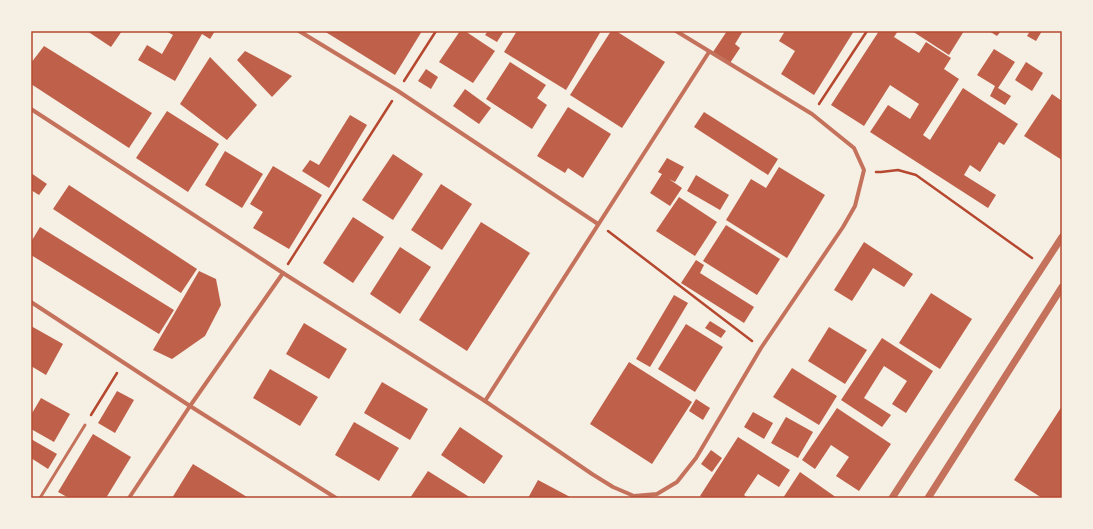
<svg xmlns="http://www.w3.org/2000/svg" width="1093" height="529" font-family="Commissioner,sans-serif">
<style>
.building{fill:#bf614a}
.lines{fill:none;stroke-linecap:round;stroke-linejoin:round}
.path{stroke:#b5482f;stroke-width:2.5}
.service{stroke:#c5725c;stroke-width:3}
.minor{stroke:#c5725c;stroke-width:4}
.tertiary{stroke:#c5725c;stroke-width:7}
.neatline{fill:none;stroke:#b5482f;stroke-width:1.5}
</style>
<rect width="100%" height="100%" fill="#f6efe4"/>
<!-- building -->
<g class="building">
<polygon points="87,31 122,31 111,47"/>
<polygon points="166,31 215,31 210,39 202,34 175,81 138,60 147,45 162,54 173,35"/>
<polygon points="324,31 422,31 395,75"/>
<polygon points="460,31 465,31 495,51 473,83 439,62"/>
<polygon points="488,31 504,31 497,42 485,35"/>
<polygon points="517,31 601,31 566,90 504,52"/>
<polygon points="611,31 616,31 665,62 622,128 570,95"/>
<polygon points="727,31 743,31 735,44 740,48 730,63 713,52"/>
<polygon points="785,31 854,31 814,95 781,74 795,51 779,41"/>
<polygon points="879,31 898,31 894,37 919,53 926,42 951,58 944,69 959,79 923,135 930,140 963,88 1018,124 1004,145 999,142 980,172 970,165 964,175 996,195 988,208 870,132 888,105 910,119 919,104 890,85 864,126 831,105"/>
<polygon points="912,31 964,31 949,55"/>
<polygon points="989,31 1001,31 997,36"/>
<polygon points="1030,31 1042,31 1036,41 1027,36"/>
<polygon points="44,46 152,113 129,148 31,84 31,63"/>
<polygon points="994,49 1015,62 998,88 1011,96 1005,105 990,96 995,86 977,75"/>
<polygon points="245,51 292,76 272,97 237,60"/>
<polygon points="210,57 257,105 227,140 180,104"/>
<polygon points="510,62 546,85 537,98 547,105 532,129 486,99"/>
<polygon points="1026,62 1043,73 1032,91 1015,80"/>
<polygon points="426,69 438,77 431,89 418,81"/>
<polygon points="465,89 491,108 479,124 453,106"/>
<polygon points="1052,94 1062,101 1062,160 1024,136"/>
<polygon points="568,107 611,134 583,178 568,168 565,173 537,156"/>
<polygon points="167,111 219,144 188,192 136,158"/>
<polygon points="704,112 778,159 768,175 694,127"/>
<polygon points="350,115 367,125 329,188 302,171 310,160 319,165"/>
<polygon points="225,151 263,174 242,208 205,185"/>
<polygon points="393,154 423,174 393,220 362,200"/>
<polygon points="667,158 684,167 675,182 669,179 682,188 670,206 650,193 662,174 658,172"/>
<polygon points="273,166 322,195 289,249 253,228 263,212 250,204"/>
<polygon points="779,167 825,195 787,258 726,220 751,179 766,188"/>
<polygon points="31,173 47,184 39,195 31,190"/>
<polygon points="696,175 729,195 720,210 687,191"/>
<polygon points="441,184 472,204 442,250 411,230"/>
<polygon points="69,185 197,269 181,293 53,209"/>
<polygon points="679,197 717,222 695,256 656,231"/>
<polygon points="353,217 384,237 353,283 323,263"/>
<polygon points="481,222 530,253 467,351 419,320"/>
<polygon points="726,225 780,259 757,295 703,261"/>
<polygon points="40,227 174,310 159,334 31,255 31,242"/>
<polygon points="864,242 913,274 904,287 873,268 852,301 834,290"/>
<polygon points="400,247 431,267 400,314 370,294"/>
<polygon points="696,260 704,265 700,273 754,307 744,323 681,283"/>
<polygon points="199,271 216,279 221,305 205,336 172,359 153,350"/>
<polygon points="931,293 972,319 940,369 899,343"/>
<polygon points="674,295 688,303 650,367 636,359"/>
<polygon points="710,321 726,331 721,338 705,328"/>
<polygon points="304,323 347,349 329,379 286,354"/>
<polygon points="686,324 723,347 695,392 658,369"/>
<polygon points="31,326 63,344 46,375 31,366"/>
<polygon points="829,327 867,350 845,384 808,361"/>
<polygon points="882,338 933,371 906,413 892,404 907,381 884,366 864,398 891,415 882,427 841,400"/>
<polygon points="629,362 692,402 652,464 590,424"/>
<polygon points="792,368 837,396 819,425 773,397"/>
<polygon points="270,369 318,397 300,426 253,398"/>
<polygon points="382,382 428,409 410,440 364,413"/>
<polygon points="117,391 134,400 115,433 98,423"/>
<polygon points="41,398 70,414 54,442 31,429 31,415"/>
<polygon points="696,399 710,408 703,420 689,411"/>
<polygon points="1062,406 1062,498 1042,498 1014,480"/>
<polygon points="837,408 891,444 859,491 836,476 849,457 831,445 815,469 802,460"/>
<polygon points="753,412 773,423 764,439 744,427"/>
<polygon points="786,417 813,432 798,458 771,443"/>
<polygon points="354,422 399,448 379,481 335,455"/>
<polygon points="460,427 503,456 484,484 441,455"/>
<polygon points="93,434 131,457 106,498 69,498 58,492"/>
<polygon points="738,437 790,470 779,487 758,474 744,495 748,498 704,498 700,496"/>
<polygon points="31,439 57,454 48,469 31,458"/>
<polygon points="711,450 722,458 712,472 701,464"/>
<polygon points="193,464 247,497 246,498 172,498"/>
<polygon points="428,471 471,498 410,498"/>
<polygon points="800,472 837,498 783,498"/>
<polygon points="538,480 572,498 528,498"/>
</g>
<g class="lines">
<!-- path -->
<g class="path">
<polyline points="404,81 436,31"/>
<polyline points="819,104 867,31"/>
<polyline points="876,172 881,172 898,170 916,175 1032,258"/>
<polyline points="608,231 752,341"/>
<polyline points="288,264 392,101"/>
<polyline points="91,415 117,373"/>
</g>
<!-- service -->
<polyline class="service" points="40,498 85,425"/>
<!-- minor -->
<g class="minor">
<polyline points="299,31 398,91 598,224"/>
<polyline points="31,109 283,273 485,401 592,474 613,487 634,496 657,494 677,482 696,458 761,348 843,227 855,206 864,170 854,148 812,114 676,31"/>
<polyline points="31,302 190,406 336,498"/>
<polyline points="485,401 709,52"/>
<polyline points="129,498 190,406 283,273"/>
</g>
<!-- tertiary -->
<g class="tertiary">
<polyline points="892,498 1062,237"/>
<polyline points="928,498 1062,287"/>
</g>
</g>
<!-- border -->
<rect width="1093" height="529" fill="none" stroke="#f6efe4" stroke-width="64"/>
<rect x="32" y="32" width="1029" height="465" class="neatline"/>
</svg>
